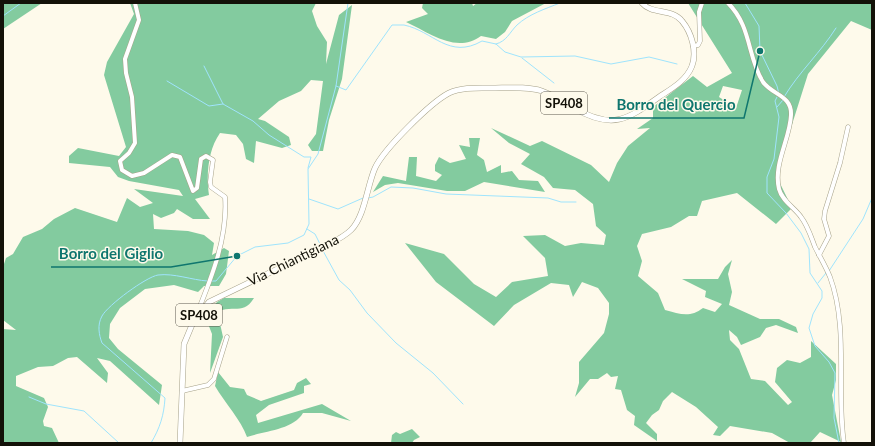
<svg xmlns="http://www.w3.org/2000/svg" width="875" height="446" font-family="Lato,sans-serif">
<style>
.forest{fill:#83cb9f;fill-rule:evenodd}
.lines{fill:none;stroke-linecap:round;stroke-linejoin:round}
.stream{stroke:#9fe4fd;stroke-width:1}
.minor-casing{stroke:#a6a188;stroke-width:5}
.major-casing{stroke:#a6a188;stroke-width:6}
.minor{stroke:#fff;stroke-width:4}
.major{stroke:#fff;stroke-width:5}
.labels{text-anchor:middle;stroke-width:3;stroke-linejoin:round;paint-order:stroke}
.shield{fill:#fefaeb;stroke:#5a574c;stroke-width:1}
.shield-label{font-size:13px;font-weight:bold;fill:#131108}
.street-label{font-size:14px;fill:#131108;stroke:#fefaeb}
.leader{fill:none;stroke:#0f766e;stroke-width:1.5}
.callout-dot{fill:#0f766e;stroke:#fefaeb;stroke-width:1.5}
.callout-label{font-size:15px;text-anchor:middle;font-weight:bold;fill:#0f766e;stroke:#fefaeb;stroke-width:3;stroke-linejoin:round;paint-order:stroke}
</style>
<rect width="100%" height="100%" fill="#fefaeb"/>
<!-- forest -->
<g class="forest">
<polygon points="3,3 42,3 3,29"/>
<path d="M130 3H316L312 11 317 26 327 42 326 64 339 15 352 5 342 79 329 120 323 151H312L308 145 316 134 323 81 311 80 301 91 279 101 258 119 265 121 289 137 291 145 282 148 256 141 254 163 246 159 243 144 236 135 220 133C208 150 206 175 209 195L195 199 210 219H193L177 209 174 213 161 218 153 214 154 229 188 231 204 235 214 243 212 255 224 248 229 251 226 274 219 286H204L198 292 174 285 145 289 120 308 110 324 109 338 118 349 162 385 159 405 110 361 97 358 108 373 107 383 77 357 68 358 53 366 38 367 16 376V386L44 398 48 407 43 421 44 426 52 428 59 443H3V329L16 330 3 320V267L6 258 13 254 23 237 42 229 54 219 75 208 117 222 127 198 140 207 153 203 134 189 183 196 179 190 129 181 118 177 110 167 69 163V156L78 148 119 156 126 147 104 75 107 62 134 14Z"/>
<path d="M423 3H472L473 6 477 3H546L512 21 505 32 496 39 481 36C456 54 430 33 406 22L428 14 422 8Z"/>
<path d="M688 3H872V30L851 21 808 74 776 175 792 208 776 224 737 193 702 201 697 216H689L671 227 642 234 637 246 642 261 638 276 658 293 665 310C680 314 690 318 703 308L715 312 722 304 705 297 706 291 682 279H718L725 267 732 260 728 274 732 292 729 305 760 319H779L796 327 798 333 776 325 766 328 760 337 741 345 737 337 729 330 730 340 739 349 751 379 765 381 788 405 792 402 775 382 777 368 787 360 800 363 811 357V341L836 364V380L832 395 841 442 820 432 810 443H790L772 433 730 426 720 436 713 435 718 427 696 407 672 392 663 401 659 410 652 415 646 423 657 434V441L634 425 635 416 627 410 621 390 615 389 618 376 611 377 607 373 598 379H590L575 397 579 383V362L604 333 609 314V303L598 288 582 282 573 297 569 285 551 283 514 305 494 326 436 282 405 243 444 254 474 284 496 297 512 282 548 276 545 258 523 236 545 235 565 246 581 243 604 245 606 235 596 226 593 204 575 190 553 188 544 177 521 164 530 154 509 143 491 128 530 146 542 141 591 165 609 182 617 163 628 146 650 128 637 129 653 118V107L693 76 707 87 732 73ZM723 86 742 90 736 108 719 97Z"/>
<polygon points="469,138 480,138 477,155 484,160 487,172 501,165 501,173 512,171 519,180 538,181 545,192 484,182 465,191 447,191 398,183 385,185 373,192 383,176 406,181 409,157 417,157 416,176 436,181 442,175 435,171 435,165 439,157 450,163 466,159 459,145 470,147"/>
<path d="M224 298H254C244 314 237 306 222 310L219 319 223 337 210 373 212 334 205 316 217 302Z"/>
<path d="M218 372 230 387 244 389 247 395 261 401 294 390 297 383 306 378 311 384 304 386V393L269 405 256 415 258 423 322 404 351 421 322 413H303C293 430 264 431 247 437 241 420 225 403 215 386Z"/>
<polygon points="412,429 420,437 414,440 412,443 391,443 392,435 396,432 400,434"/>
</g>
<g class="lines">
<!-- stream -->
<g class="stream">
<polyline points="745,3 759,26 760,51 777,86 779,94"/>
<polyline points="3,16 21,3"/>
<path d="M496 44C507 41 509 33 517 25 529 14 545 9 560 3"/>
<polyline points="522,58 554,83"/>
<polyline points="204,66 223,104 253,121 269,135 304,157 311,157 308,168"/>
<polyline points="167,81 209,106 223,104"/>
<path d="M336 86 346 90 392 25C396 25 400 25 404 25 433 31 449 60 482 41L496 44 505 52 521 57 575 56 611 64 649 57 677 64"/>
<polyline points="777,97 775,101 779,117 774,159 767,177 767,193 786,213 801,233 809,249 810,273 822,291 822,298 813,314 809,328 815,346 829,362 835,373 834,418 839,443"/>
<path d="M784 97C799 72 821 52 836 28"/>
<polyline points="777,107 783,100"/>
<polyline points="368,198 373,197 391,187 413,188 446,194 548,198 561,202 576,202"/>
<polyline points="309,199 338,209 363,198"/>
<polyline points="307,229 315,234 321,246"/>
<polyline points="322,249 339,280 350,290 367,313 396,343 433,373 463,404"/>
<polyline points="829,271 863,219 872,198"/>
<polyline points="211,281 216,281 237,256 255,247 288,243 304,235 309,224 308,169 318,154 336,86 348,3"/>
<polyline points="818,283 826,273"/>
<polyline points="29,397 46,404 84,411 119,443"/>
<path d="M151 443C160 428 164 415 165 398L102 343C99 335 97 325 102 316 108 305 146 277 158 275 174 273 192 280 207 281"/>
</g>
<defs>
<g id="minor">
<path d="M135 3 139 20 125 59 126 73 132 97 135 143 129 153 120 161 122 170 132 176 144 173 172 155 180 157 193 191 197 188 201 159 206 156 213 160 210 182 211 187 225 197C228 238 211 279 196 316"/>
<path d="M728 3C752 27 747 57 763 82 772 95 792 95 791 115 790 139 773 164 779 189 782 201 795 208 801 217 808 226 811 237 815 247 820 257 826 267 830 277 849 328 836 390 844 443"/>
<polyline points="693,46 698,45 700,41 699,12 702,3"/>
<polyline points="819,255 829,236 824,219 825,211 840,163 848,127"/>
<polyline points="182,391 208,385 214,379 227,337"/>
</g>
<path id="major" d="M180 443 184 344 194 320 209 302 325 246C335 241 344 237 351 230 365 216 367 186 375 168 384 149 430 103 449 93 462 87 477 88 491 88 507 88 527 86 542 91 553 95 564 102 574 108 612 130 627 120 659 97 671 89 686 81 692 66 697 52 692 33 682 21 672 8 652 15 642 3"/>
</defs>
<!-- minor casing -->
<use href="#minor" class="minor-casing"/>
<!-- major casing -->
<use href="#major" class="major-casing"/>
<!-- minor -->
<use href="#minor" class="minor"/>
<!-- major -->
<use href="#major" class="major"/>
</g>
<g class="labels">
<!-- shield labels -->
<g class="shield">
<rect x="541" y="92" width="46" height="22" rx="3"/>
<rect x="176" y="304" width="46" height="22" rx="3"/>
</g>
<g class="shield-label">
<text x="564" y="108">SP408</text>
<text x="199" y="320">SP408</text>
</g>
<!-- street labels -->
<g class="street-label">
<text transform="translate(293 260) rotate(-26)" y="5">Via Chiantigiana</text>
</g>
</g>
<!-- callouts -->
<path class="leader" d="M760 51L744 118H609M237 256L171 267H51"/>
<g class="callout-dot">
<circle cx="760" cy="51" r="4"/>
<circle cx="237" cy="256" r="4"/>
</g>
<g class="callout-label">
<text x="676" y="110">Borro del Quercio</text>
<text x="111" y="259">Borro del Giglio</text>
</g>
<!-- border -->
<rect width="875" height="446" fill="none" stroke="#131108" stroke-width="8"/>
</svg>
